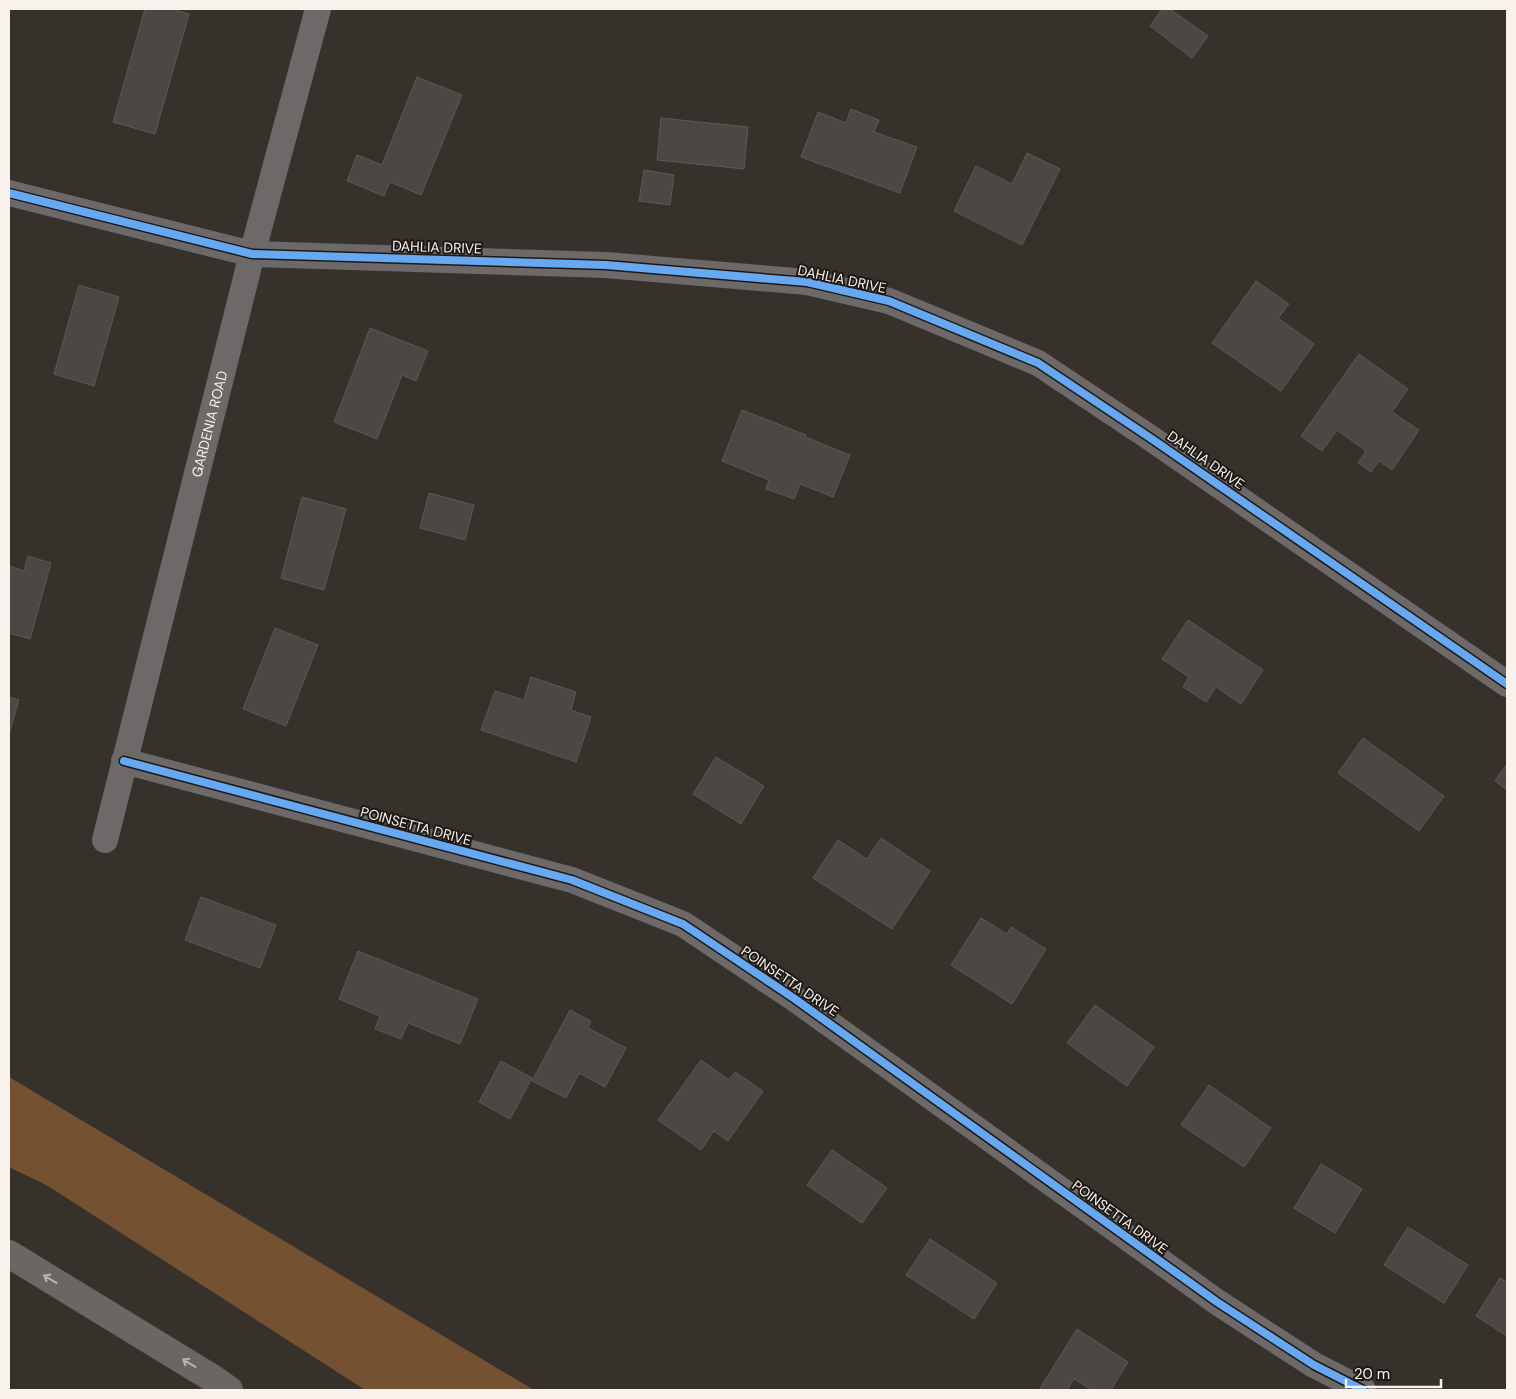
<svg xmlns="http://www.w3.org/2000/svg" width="1516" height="1399" font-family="'DM Sans',sans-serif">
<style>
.forest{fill:#745131}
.building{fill:#4c4743;stroke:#5e5854}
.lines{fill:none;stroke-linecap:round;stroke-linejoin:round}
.street{stroke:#6c6968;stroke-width:26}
.highway{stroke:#6a6763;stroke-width:28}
.cycleway-casing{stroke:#1e1915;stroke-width:11}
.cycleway{stroke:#66a8f1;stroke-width:8}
.oneway{stroke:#b9b3ae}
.labels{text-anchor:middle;stroke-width:4;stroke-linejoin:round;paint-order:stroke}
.street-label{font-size:14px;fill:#f9f2ec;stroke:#1e1915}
</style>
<rect width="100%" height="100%" fill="#37312c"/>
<!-- forest -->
<polygon class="forest" points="9,1077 534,1390 365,1390 48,1186 9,1167"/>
<!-- building -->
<g class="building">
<polygon points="145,9 172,9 189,14 155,134 113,122"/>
<polygon points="1162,9 1170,9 1208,36 1192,58 1150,26"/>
<polygon points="417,77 462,95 421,195 390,182 384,196 347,181 357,155 382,165"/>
<polygon points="851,109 879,120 874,132 917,147 900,193 801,157 818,112 846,123"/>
<polygon points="661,118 748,127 744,169 657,160"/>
<polygon points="1027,153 1060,169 1022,245 954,211 976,166 1012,184"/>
<polygon points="644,170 674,175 670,205 639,201"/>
<polygon points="1256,281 1289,304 1278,318 1314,344 1281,391 1212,343"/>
<polygon points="79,285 119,297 94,386 54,374"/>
<polygon points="370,328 428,351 416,381 402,375 377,439 334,422"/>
<polygon points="1359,354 1408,389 1392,412 1419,430 1392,470 1379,461 1371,472 1358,463 1366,451 1337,430 1322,451 1301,436"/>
<polygon points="742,410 806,435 805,437 850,455 833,497 800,484 794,499 766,489 769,480 722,461"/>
<polygon points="429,493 474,505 465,540 420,528"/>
<polygon points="302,497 346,509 324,590 281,578"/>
<polygon points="28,556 51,563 30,639 9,633 9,566 24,571"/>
<polygon points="1188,620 1263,670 1241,704 1216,687 1206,702 1183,687 1189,677 1162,659"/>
<polygon points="275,628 318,645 286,726 243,709"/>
<polygon points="531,677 576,692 571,710 591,717 576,762 481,730 495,691 524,700"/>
<polygon points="9,697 19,700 9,734"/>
<polygon points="1363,738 1444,796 1419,831 1338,773"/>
<polygon points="716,757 764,786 741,824 693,794"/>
<polygon points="1507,764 1507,790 1495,781"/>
<polygon points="881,838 930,871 892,929 813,878 838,840 867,859"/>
<polygon points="201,897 276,925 260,968 185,940"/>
<polygon points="981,918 1007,934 1011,927 1046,949 1012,1004 951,965"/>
<polygon points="358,951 478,999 460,1044 408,1023 401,1039 375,1029 380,1016 339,999"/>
<polygon points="1095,1005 1154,1047 1127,1086 1067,1043"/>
<polygon points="570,1010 591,1021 588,1028 626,1048 605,1087 579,1073 566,1098 532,1081"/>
<polygon points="701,1060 729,1080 735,1072 763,1091 728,1141 714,1131 701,1150 658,1120"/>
<polygon points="501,1061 532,1078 510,1119 479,1102"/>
<polygon points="1209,1085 1271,1128 1244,1167 1181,1125"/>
<polygon points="832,1150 887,1188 862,1223 807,1185"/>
<polygon points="1321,1164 1362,1189 1335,1233 1294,1208"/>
<polygon points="1408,1227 1468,1265 1444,1303 1384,1265"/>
<polygon points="930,1239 997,1283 974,1319 906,1275"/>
<polygon points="1500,1278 1507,1283 1507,1336 1476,1316"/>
<polygon points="1077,1329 1128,1362 1111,1390 1092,1390 1074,1379 1067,1390 1039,1390"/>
</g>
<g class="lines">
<!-- street -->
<g class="street">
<polyline points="9,193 252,254 606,265 807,282 889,301 1038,363 1149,437 1507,684"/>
<polyline points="124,761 572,880 683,924 795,999 1217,1302 1314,1365 1363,1390"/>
<path id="s1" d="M105 840 252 254 318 9"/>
</g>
<!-- highway -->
<polyline class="highway" points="9,1254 212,1378 229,1390"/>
<defs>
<g id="cycleway">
<polyline points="9,193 252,254 606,265 807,282 889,301 1038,363 1149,437 1507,684"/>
<polyline points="124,761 572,880 683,924 795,999 1217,1302 1314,1365 1363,1390"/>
</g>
</defs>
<!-- cycleway casing -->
<use href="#cycleway" class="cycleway-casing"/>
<!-- cycleway -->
<use href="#cycleway" class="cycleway"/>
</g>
<!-- one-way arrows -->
<defs><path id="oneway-shaft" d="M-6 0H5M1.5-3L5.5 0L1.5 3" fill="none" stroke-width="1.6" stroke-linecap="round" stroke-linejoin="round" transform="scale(1.25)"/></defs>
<g class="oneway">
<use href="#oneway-shaft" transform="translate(50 1279) rotate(-149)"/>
<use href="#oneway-shaft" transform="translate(189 1363) rotate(-149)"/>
</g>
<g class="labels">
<!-- street labels -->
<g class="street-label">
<text transform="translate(437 247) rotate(2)" y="5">DAHLIA DRIVE</text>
<text transform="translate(842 279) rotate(12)" y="5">DAHLIA DRIVE</text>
<text dy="5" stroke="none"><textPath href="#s1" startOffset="429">GARDENIA ROAD</textPath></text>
<text transform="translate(1206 460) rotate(35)" y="5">DAHLIA DRIVE</text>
<text transform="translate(416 826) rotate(15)" y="5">POINSETTA DRIVE</text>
<text transform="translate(790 981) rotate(34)" y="5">POINSETTA DRIVE</text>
<text transform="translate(1120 1217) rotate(36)" y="5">POINSETTA DRIVE</text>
</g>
</g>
<!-- border -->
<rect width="1516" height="1399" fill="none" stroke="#f9f2ec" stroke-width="20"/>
<!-- scale -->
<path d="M1346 1379v8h95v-8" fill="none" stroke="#f9f2ec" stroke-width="2.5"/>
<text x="1354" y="1379" font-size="15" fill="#f9f2ec" stroke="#1e1915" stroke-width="4" paint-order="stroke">20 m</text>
</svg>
